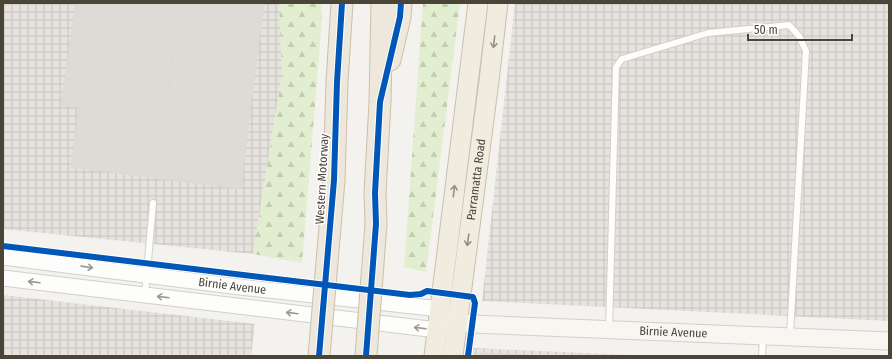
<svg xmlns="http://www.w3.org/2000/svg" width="892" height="359" font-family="'Fira Sans Condensed',sans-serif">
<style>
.industrial{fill:url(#industrial-grid)}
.forest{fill:url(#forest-firs)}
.building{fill:#dedbd6;stroke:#dcd9d4}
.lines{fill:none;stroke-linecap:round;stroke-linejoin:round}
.service-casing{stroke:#d2d0cb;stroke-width:8}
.tertiary-casing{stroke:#d2d0cb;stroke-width:17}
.secondary-casing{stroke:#d3cfc5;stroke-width:19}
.trunk-casing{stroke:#ccbfa9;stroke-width:21}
.motorway-casing{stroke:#ccbfa9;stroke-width:23}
.service{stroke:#fdfdfc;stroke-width:6}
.tertiary{stroke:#fdfdfc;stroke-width:15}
.secondary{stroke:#f7f6f1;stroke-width:17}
.trunk{stroke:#f0ece0;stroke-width:19}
.motorway{stroke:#ede8db;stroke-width:21}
.motorway-bridge-casing{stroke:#ccbfa9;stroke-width:23;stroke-linecap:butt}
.motorway-bridge{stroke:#ede8db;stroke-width:21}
.cycleway-casing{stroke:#fff;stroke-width:8}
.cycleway{stroke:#0057b8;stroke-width:6}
.oneway{stroke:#959084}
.oneway2{stroke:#9b9791}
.labels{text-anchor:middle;stroke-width:3;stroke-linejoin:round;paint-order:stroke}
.street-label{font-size:12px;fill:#4b4439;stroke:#fff}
</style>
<defs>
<pattern id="industrial-grid" width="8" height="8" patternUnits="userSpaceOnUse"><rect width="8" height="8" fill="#e6e2de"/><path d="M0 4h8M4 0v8" fill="none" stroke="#c7c3bf"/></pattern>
<pattern id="forest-firs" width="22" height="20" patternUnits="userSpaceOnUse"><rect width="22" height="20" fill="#e1eecf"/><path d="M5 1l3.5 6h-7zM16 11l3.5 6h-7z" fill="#c3cdb2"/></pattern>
</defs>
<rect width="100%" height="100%" fill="#f4f2ee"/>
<!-- industrial -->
<g class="industrial">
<polygon points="3,3 279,3 282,74 253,254 3,229"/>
<polygon points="515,3 889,3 889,321 482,301"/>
<polygon points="3,295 255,324 251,356 3,356"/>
<polygon points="473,348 651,356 472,356"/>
</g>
<!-- forest -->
<g class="forest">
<polygon points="279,3 321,3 322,20 302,263 253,254 282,74"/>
<polygon points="423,3 460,3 426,272 404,267"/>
</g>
<!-- building -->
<g class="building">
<polygon points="76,3 179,4 168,92 65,79"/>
<polygon points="179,3 264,3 251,103 168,92"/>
<polygon points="65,79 251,103 241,189 71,167 79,108 61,105"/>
<polygon points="480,353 546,356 480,356"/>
</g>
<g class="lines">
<defs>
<g id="service">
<polyline points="145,295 153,203"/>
<polyline points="609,329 616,67 622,59 708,33 789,25 799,36 806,51 790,335"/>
<polyline points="762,356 763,337"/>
</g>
<g id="tertiary">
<path id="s1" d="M3 257 240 287 431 308 439 313"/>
<polyline points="3,278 429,329 446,325"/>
</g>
<g id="secondary">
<path id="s2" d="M445 316 458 322 472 324 889 341"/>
</g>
<g id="trunk">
<polyline points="434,356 478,3"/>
<path id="s3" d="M453 356 489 81 498 3"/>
</g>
<g id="motorway">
<polyline points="390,60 400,17 401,3"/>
<polyline points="334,180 337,82 342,3"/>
<polyline points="376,224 375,193 380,102 382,3"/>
</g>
</defs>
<!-- service casing -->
<use href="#service" class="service-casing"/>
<!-- tertiary casing -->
<use href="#tertiary" class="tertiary-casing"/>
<!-- secondary casing -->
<use href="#secondary" class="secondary-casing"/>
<!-- trunk casing -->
<use href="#trunk" class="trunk-casing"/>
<!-- motorway casing -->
<use href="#motorway" class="motorway-casing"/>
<!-- service -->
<use href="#service" class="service"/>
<!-- tertiary -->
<use href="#tertiary" class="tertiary"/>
<!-- secondary -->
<use href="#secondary" class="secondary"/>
<!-- trunk -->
<use href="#trunk" class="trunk"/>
<!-- motorway -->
<use href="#motorway" class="motorway"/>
<defs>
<g id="motorway-bridge">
<polyline points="319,356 334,180"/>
<polyline points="366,356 376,224"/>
</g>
</defs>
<!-- motorway-bridge casing -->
<use href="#motorway-bridge" class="motorway-bridge-casing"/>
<!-- motorway-bridge -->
<use href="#motorway-bridge" class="motorway-bridge"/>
<defs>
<g id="cycleway">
<polyline points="3,246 410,295 421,294 427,291 473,297 475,303 468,356"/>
<polyline points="319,356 334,180 337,82 342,3"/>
<polyline points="366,356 376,224 375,193 380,102 400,17 401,3"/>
</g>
</defs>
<!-- cycleway casing -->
<use href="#cycleway" class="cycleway-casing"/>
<!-- cycleway -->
<use href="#cycleway" class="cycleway"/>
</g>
<!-- one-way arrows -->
<defs><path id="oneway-shaft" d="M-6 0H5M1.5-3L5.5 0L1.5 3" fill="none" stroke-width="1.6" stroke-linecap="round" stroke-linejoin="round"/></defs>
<g class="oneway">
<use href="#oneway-shaft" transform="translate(494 42) rotate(97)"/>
<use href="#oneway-shaft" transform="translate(454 191) rotate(-83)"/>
<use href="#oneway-shaft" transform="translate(468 240) rotate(98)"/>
</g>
<g class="oneway2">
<use href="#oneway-shaft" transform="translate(87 267) rotate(8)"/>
<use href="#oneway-shaft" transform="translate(34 282) rotate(-173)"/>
<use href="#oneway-shaft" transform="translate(163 297) rotate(-173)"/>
<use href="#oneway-shaft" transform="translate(292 313) rotate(-173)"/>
<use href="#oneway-shaft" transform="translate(420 328) rotate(-173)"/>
</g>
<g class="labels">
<!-- street labels -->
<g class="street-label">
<text transform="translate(322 179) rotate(-87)" y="4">Western Motorway</text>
<text dy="4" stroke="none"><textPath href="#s3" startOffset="178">Parramatta Road</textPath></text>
<text dy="4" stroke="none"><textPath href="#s1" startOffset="231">Birnie Avenue</textPath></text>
<text dy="4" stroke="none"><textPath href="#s2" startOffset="230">Birnie Avenue</textPath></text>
</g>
</g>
<!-- border -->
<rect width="892" height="359" fill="none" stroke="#4b4439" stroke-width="8"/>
<!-- scale -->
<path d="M748 34v6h104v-6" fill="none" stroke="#4b4439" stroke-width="2"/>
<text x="754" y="34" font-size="12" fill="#4b4439" stroke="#ffffff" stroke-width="3" paint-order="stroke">50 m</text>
</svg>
